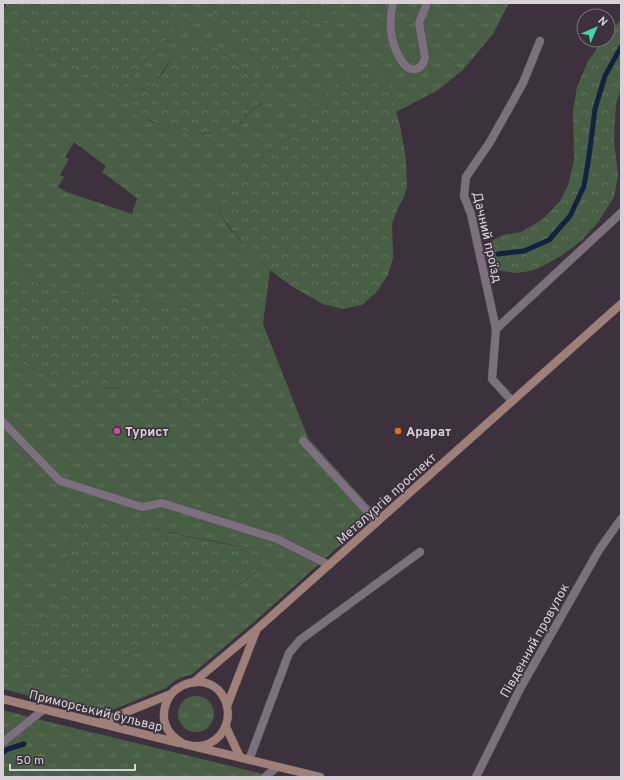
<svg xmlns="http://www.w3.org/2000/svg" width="624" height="780" font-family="Overpass,sans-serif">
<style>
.grass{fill:url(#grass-tufts);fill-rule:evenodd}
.forest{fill:url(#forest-crowns)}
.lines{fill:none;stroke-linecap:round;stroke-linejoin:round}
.stream{stroke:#132142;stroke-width:5}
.lane-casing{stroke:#564d56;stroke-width:9}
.street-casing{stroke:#564d56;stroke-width:9}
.secondary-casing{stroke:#564d56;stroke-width:9}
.lane{stroke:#7d707e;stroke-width:8}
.street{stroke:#7d707e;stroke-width:8}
.secondary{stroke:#9f8079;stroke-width:8}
.hotel-dot{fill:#d1479c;stroke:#3c313c;stroke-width:1.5}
.food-dot{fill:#e8710a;stroke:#3c313c;stroke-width:1.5}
.labels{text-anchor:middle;stroke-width:3;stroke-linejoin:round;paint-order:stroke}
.street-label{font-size:13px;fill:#d8d1d8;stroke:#3c313c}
.poi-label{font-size:13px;font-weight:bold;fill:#d8d1d8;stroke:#3c313c;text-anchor:start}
</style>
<defs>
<pattern id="grass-tufts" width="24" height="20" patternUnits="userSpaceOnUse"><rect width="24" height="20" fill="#495f45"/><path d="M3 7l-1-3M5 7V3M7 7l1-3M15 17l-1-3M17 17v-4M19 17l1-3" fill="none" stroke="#62755f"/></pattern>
<pattern id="forest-crowns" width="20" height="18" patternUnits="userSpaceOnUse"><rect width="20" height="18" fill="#495f45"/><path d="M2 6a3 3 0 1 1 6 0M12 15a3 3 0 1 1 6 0" fill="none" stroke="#62755f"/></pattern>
</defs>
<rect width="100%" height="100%" fill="#3c313c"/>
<!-- grass -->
<g class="grass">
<path d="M162 3H219L215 9V27L223 32 229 38 249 52 267 69 297 58 311 29 302 3H315L317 12 336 17 341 3H509L493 34 463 70 438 90 396 112 387 80 380 73 372 68H363L353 71 336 83 321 98 303 121 288 138 266 154 248 163 218 210 230 229 246 247 270 270 263 324 308 438 376 513 254 622 191 675C181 676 173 681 166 688L100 715 3 689V658L68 675 115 660 127 654 139 650 152 649 262 567 254 549 187 536 141 525 74 531 57 597 49 612 40 621 30 626 16 628 3 627V355L30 368 62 381 98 388 126 387 147 390 193 404 184 307 86 292 59 290 34 282 15 270 3 261V25L20 40 28 46 63 63 76 72 88 84 113 94 133 76 153 51 164 42 173 34 178 23 172 10ZM200 38 218 48 231 60 245 71 255 82 264 89 261 105C250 110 247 114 241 124L210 134 197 133 182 130 148 120 133 101 139 93 148 86 155 82 174 55ZM74 142 106 166 102 172 137 198 132 214 67 192 58 187 64 177 60 175 69 159 65 157Z"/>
<circle cx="196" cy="714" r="18"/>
<polygon points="3,710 41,720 276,777 3,777"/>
</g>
<!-- forest -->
<g class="forest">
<polygon points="7,3 162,3 172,10 178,17 178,23 173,34 164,42 153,51 133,76 113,94 102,92 88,84 76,72 63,63 28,46 20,40 3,25 3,9"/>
<path d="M219 3H302C305 10 311 23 311 30 310 37 306 42 303 47 296 60 289 72 274 73L267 69 249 52 229 38 223 32 215 27 212 18 215 9Z"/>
<polygon points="315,3 341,3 336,17 328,23 323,22 317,12"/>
<polygon points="621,20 621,90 616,104 614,139 618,176 614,197 599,221 581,241 561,256 543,266 530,271 517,273 502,271 493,268 488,259 488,249 493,240 503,235 521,232 543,219 560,201 568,185 574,160 573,111 577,87 588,61 603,40 608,40 608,34"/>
<path d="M200 38 218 48 231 60 245 71 255 82 264 89 266 93C263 107 257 104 248 113 245 116 243 122 239 125 214 145 162 125 136 115 133 110 130 106 133 101 137 92 147 88 154 82 165 74 172 53 183 45 188 41 194 39 200 38Z"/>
<polygon points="363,68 372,68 380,73 387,80 400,125 406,159 407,187 404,197 398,208 392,224 393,258 388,275 376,293 362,305 342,309 323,304 291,286 270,270 246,247 231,229 218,210 217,202 218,195 225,185 237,172 248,163 266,154 288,138 303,121 321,98 336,83 353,71"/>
<polygon points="3,261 15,270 34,282 59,290 86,292 184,307 214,322 230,341 236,361 233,377 225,393 210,402 193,404 147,390 126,387 98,388 62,381 30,368 3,355"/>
<path d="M92 519C122 518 156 529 185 536 208 541 231 545 254 549L263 553 265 557V561L262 567 236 586 167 644 152 649 139 650 127 654 94 673 82 676 68 675 3 658V627L16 628 30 626 40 621 49 612 57 597 74 531 81 524Z"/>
</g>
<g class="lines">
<!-- stream -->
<g class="stream">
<polyline points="498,254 524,251 549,240 570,216 584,186 589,156 595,109 605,76 621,47"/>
<polyline points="3,752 8,749 24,744"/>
</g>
<defs>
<g id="lane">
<path d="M393 3C391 12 390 21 391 31 392 42 401 72 416 69 422 67 424 63 425 58L419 23 427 3"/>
<polyline points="496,329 621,213"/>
<polyline points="3,422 60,481 142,507 162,503 277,539 329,565"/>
<polyline points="303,441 377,522"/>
<polyline points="3,742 43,710"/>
<polyline points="249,760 289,653 300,640 420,552"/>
</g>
<g id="street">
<polyline points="512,401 492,379 496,329 471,214 464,196 466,177 490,142 523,83 540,41"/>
<polyline points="265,777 277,767"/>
<polyline points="476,777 521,687 599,550 621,519"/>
</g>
<g id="secondary">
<polyline points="194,682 257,629 621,304"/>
<path d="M171 694C158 714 163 733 184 744L320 777"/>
<polyline points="3,699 179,743"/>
<polyline points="227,706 256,631"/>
<path d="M99 723 171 694C187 677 215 677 225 700 232 716 226 735 210 743 206 745 200 746 195 746"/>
<polyline points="226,727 240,757"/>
</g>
</defs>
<!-- lane casing -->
<use href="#lane" class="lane-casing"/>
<!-- street casing -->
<use href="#street" class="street-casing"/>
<!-- secondary casing -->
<use href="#secondary" class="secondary-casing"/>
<!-- lane -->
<use href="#lane" class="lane"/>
<!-- street -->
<use href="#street" class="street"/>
<!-- secondary -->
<use href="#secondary" class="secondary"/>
</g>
<!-- markers -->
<circle class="hotel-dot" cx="117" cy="431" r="4"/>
<circle class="food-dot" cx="398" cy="431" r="4"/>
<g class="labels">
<!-- street labels -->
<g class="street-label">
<text transform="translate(488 237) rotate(77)" y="5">Дачний проїзд</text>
<text transform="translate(386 498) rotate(-42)" y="5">Металургів проспект</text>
<text transform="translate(534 640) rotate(-61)" y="5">Південний провулок</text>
<text transform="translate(96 710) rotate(14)" y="5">Приморський бульвар</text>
</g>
<!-- poi labels -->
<g class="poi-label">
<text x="125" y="436">Турист</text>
<text x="406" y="436">Арарат</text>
</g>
</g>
<!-- border -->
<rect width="624" height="780" fill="none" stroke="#d8d1d8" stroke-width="8"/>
<!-- north arrow -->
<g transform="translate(596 28) rotate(45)"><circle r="19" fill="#3c313c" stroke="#7a717a"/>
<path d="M0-3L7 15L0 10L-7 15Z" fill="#44d49f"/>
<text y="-6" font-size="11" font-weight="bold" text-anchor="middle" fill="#d8d1d8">N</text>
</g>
<!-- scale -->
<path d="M10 764v6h125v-6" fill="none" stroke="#d8d1d8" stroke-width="2"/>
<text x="16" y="764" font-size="12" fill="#d8d1d8" stroke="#3c313c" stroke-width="3" paint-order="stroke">50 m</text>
</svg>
